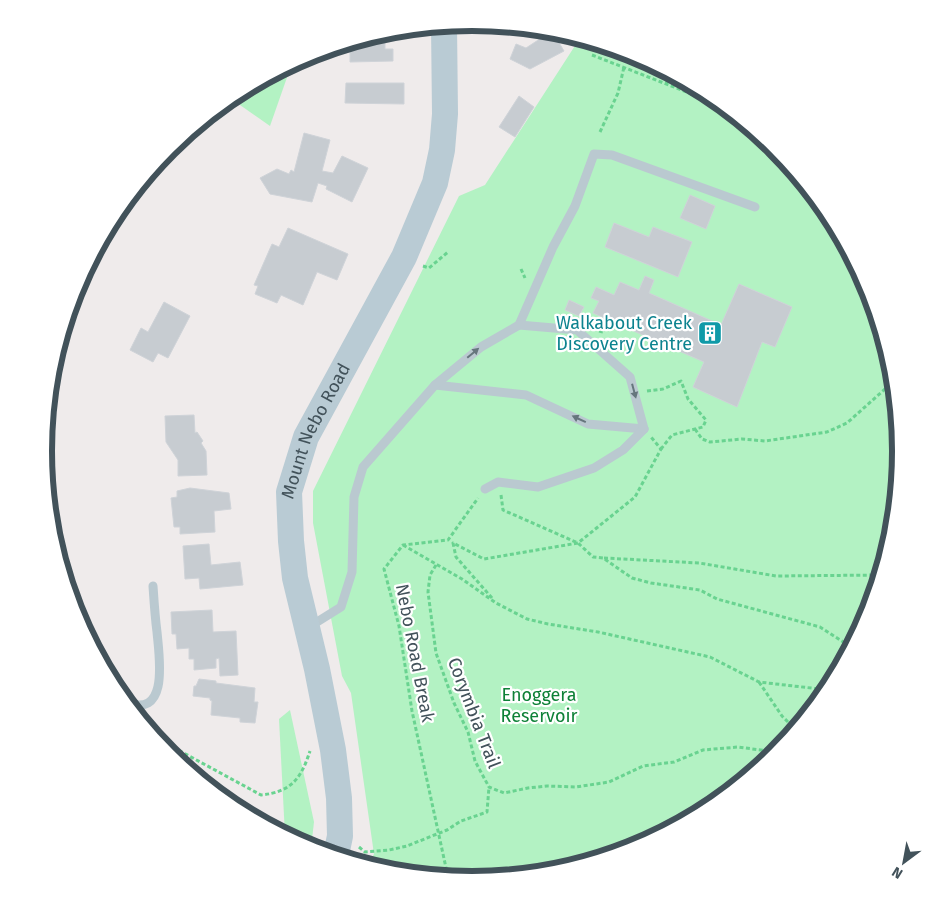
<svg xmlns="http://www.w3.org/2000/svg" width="944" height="902" font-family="'Fira Sans',sans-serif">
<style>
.green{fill:#b3f2c3}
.building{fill:#c7ccd1;stroke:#cfd3d8}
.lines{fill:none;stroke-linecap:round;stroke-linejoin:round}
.path{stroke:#69d390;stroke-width:3;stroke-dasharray:4 2.5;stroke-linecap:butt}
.lane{stroke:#bac9d0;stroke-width:9}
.secondary{stroke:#b9cbd4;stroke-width:26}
.oneway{fill:#66767d}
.labels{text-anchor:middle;stroke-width:4.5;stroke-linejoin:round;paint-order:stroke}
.culture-label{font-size:18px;fill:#0d838f;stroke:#fff;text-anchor:end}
.street-label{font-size:18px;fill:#42525a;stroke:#fff}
.park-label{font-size:18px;fill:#0e8137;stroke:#fff}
.rim{fill:none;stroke:#42525a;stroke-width:6}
</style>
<rect width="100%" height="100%" fill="#efebeb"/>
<!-- green -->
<g class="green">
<polygon points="580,38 636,55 710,95 775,148 828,213 868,287 892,368 900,451 892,535 868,615 828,689 775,754 710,807 636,847 555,871 472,879 388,871 368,865 374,854 351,693 342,676 313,523 313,491 459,196 485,185"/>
<polygon points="290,65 291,66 270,126 230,98"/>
<polygon points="290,710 314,822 311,848 285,835 279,719"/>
</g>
<!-- building -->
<g class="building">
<polygon points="552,31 564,51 530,69 510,59 516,44 526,48"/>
<polygon points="377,34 385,34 385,49 393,49 393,61 350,62 350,49 354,49 354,41"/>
<polygon points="346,83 404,83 404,104 345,103"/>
<polygon points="519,96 534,107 515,137 499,127"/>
<polygon points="304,133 330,140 322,171 333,173 342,156 368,168 352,202 326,189 327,186 318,183 312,202 270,194 260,178 277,169 289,174 291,170 294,172"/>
<polygon points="690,195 715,206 706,229 680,218"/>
<polygon points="614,223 649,237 653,227 692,242 678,277 605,247"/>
<polygon points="288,228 348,254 337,280 317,272 303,305 281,295 277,303 255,294 258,286 254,285 272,244 279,247"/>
<polygon points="645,276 654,280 649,293 721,325 739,284 792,307 775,347 762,342 737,407 693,387 704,362 593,313 599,301 591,298 596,287 614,295 620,282 639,290"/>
<polygon points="569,300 584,307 579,316 565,310"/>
<polygon points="164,302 190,316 168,358 158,353 153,362 130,350 141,328 148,332"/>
<polygon points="194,415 195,433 197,432 203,441 201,443 206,451 207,475 178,476 178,460 166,442 165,416"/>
<polygon points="190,488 229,493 231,509 214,511 215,532 180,534 180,527 174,527 171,498 177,497 177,491"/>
<polygon points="209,544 211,565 240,562 243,585 200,589 199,578 185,579 183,546"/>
<polygon points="212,610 213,632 236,631 238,675 220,676 219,658 216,659 216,668 194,670 194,659 189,659 189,648 177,649 176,634 172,634 171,612"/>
<polygon points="199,679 216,681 216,683 255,688 254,702 258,702 255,723 240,722 240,718 211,715 212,701 210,700 210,698 193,696 194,686 196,686"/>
</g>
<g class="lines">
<!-- path -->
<g class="path">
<polyline points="592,55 725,107"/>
<polyline points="666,83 672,74"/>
<polyline points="600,132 618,93 624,67"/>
<polyline points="423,266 429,268 448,252"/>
<polyline points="521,269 525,278"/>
<polyline points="599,331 603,332 609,320"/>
<polyline points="647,391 663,389 681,381 688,399 706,420 703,427 672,435 661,449"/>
<polyline points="695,429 702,439 710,442 742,439 765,441 827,432 847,423 894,381"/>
<polyline points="501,495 503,510 578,543 593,557 603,558 632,578 651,583 700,590 717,599 820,627 851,647"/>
<polyline points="403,545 462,579 496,603 527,619 548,624 598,632 710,657 759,682 828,690"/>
<polyline points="604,558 699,563 776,576 880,575"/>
<polyline points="436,565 430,575 428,592 436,653 454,703 468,732 475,761 489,787 504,793 528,788 547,786 576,787 609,782 643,766 674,762 703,750 738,747 776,752"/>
<polyline points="492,598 456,557 453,543 484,559 578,543 635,497 661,449 651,437"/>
<polyline points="759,682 782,716 795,729"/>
<path d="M156 738 261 795C291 792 301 779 310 751"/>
<polyline points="359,847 365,852 389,850 407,846 447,830 461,821 487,812 489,787"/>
<polyline points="448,877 412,711 399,626 384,569 403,545 448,540 478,498"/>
</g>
<!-- lane -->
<g class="lane">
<polyline points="519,325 553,247 575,206 594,154 612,155 755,207"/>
<polyline points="435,385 526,395 588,424 644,429"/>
<polyline points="485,489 498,482 538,487 594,468 623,450 644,429"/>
<polyline points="309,627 341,607 352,572 354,497 363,467 435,385 481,347 519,325 577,330 630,377 644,429"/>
<path d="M126 702C170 720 159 655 157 632 155 617 154 601 153 586"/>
</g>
<!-- secondary -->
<path class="secondary" id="s1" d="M336 855 340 836 339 798 333 750 317 669 295 578 291 541 289 492 306 437 404 257 435 183 442 150 445 114 444 25"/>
</g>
<!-- one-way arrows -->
<defs><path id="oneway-solid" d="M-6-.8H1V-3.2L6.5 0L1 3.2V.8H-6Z" transform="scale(1.25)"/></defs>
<g class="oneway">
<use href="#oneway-solid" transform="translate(473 353) rotate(-40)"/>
<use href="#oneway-solid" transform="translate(634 391) rotate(75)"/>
<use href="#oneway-solid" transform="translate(579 419) rotate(-155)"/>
</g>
<!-- icons -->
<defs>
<symbol id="building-square" viewBox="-11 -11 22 22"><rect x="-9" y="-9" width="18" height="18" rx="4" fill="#0f9aa8" stroke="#fff"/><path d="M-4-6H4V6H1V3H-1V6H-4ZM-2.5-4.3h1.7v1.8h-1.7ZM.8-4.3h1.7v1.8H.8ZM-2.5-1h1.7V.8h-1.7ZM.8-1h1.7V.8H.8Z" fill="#fff"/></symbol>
</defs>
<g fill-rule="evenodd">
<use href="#building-square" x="696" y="319" width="28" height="28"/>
</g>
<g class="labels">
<!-- culture labels -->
<g class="culture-label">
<text x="692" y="329">Walkabout Creek<tspan x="692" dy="21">Discovery Centre</tspan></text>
</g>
<!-- street labels -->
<g class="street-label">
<text dy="6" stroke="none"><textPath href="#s1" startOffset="435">Mount Nebo Road</textPath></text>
<text transform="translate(415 653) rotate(79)" y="6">Nebo Road Break</text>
<text transform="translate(474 713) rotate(69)" y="6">Corymbia Trail</text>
</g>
<!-- park labels -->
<g class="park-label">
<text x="539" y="701">Enoggera<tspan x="539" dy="21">Reservoir</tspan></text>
</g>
</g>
<!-- crop -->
<path d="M0 0H944V902H0ZM52 451a420 420 0 1 1 840 0a420 420 0 1 1-840 0Z" fill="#fff" fill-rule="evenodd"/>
<path class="rim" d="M52 451a420 420 0 1 1 840 0a420 420 0 1 1-840 0Z"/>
<!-- north arrow -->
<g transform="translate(904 862) rotate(212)" stroke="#ffffff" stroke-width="4" paint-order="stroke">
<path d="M0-4L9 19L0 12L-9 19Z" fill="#42525a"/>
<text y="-8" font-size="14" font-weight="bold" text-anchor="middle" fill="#42525a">N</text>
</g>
</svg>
